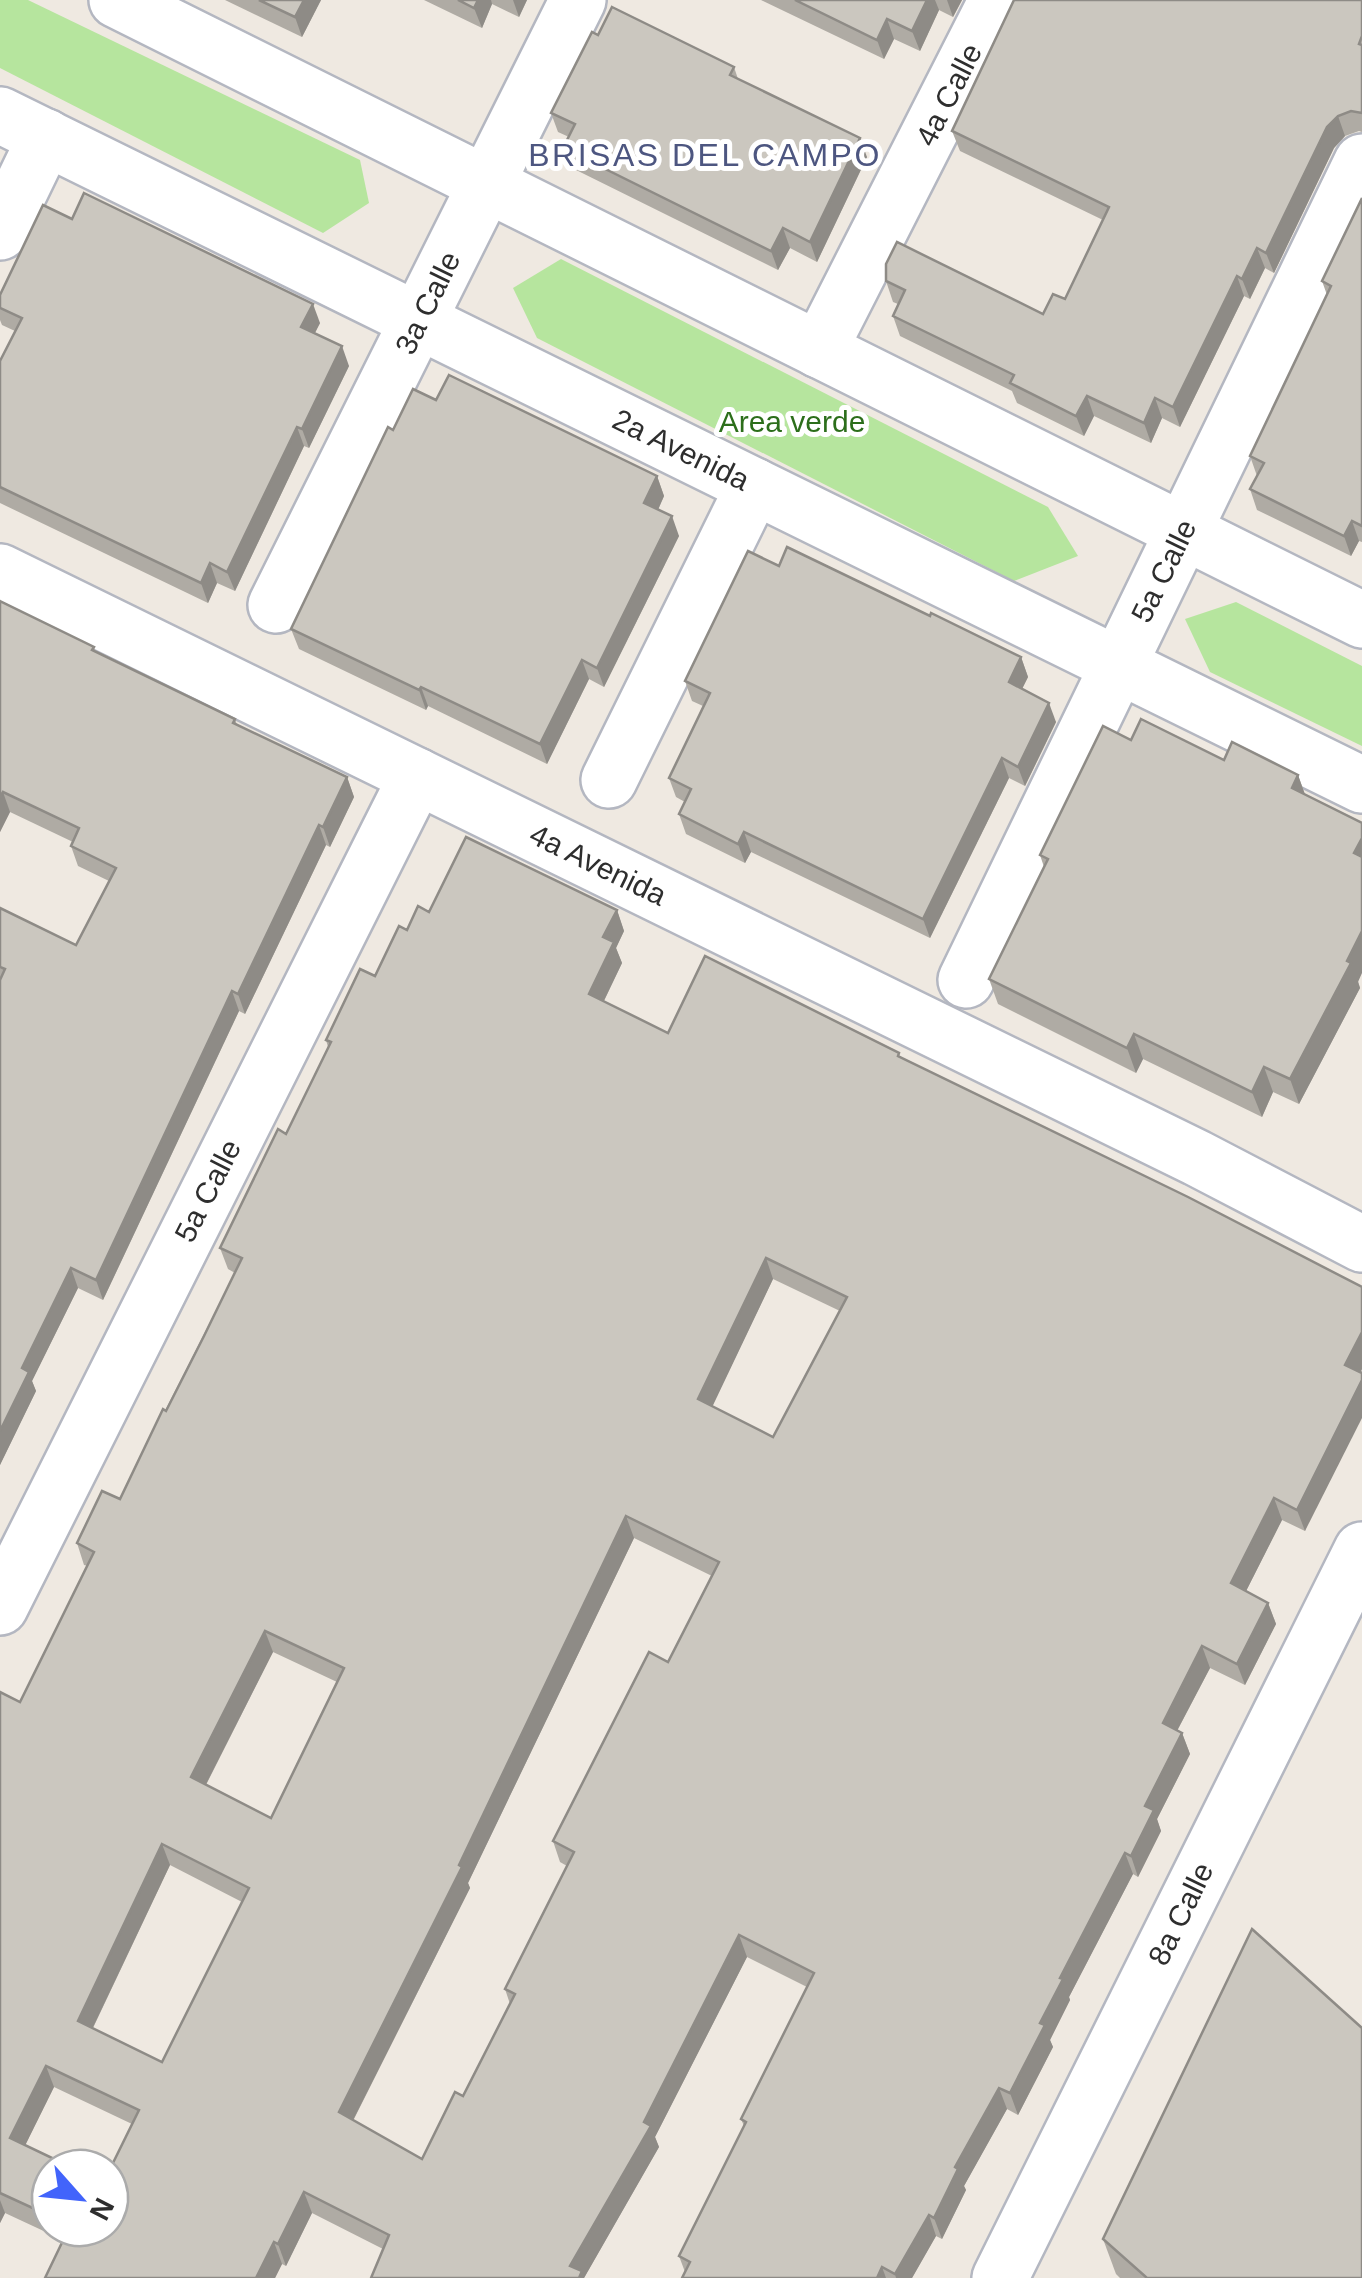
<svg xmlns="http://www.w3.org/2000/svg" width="1362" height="2278" font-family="Helvetica,sans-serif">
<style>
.green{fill:#b6e59e}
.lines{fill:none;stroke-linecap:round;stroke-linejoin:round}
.minor-casing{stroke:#b4b7c1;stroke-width:60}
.minor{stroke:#fff;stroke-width:55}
.wall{fill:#afaba4;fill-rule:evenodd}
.shaded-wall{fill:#8e8b86}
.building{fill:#cbc7bf;stroke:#8e8b86;stroke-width:2.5;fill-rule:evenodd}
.labels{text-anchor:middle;stroke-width:10;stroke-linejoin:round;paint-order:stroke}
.street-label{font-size:30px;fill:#2e2e2e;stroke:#fff}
.park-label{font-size:30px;fill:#2c6e1b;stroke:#fff}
.neighbourhood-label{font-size:32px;letter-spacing:2.5px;fill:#4d5680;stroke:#fff}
</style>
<rect width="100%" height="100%" fill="#efe9e1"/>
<!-- green -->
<g class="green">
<polygon points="0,0 28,0 360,160 369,203 323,233 0,68"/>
<polygon points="561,259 1048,507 1078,556 1014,581 537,338 513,288"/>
<polygon points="1236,602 1362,666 1362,746 1210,672 1185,619"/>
</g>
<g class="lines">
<defs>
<g id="minor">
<polyline points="117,0 1362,620"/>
<polyline points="0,115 1362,785"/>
<polyline points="0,232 46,137"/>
<polyline points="819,350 997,0"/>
<polyline points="0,572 1197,1158 1362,1244"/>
<polyline points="276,605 578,0"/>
<polyline points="609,780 754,486"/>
<polyline points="966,980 1362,162"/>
<polyline points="0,1607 417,776"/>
<polyline points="1000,2278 1362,1550"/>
</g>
</defs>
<!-- minor casing -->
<use href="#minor" class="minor-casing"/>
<!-- minor -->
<use href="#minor" class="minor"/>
</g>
<!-- wall -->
<g class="wall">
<polygon points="225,0 321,0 302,37"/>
<polygon points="424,0 527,0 519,17 492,4 482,28"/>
<polygon points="761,0 962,0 953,17 939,10 920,51 894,39 884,59"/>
<polygon points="1362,0 1362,132 1359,131 1345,136 1334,148 1274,273 1265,268 1250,299 1244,296 1180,427 1162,418 1151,443 1094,416 1084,436 1017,403 1012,391 900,336 893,316 898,304 893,302 886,281 1043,314 1065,299 1103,220 960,151 952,131 1003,27 1002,25"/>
<polygon points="598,35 734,67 738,79 867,157 817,262 790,248 778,270 570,167 563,148 569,137 558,132 551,113"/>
<polygon points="1362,198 1362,542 1359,541 1351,556 1257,510 1250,489 1257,476 1250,456 1327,295 1322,281"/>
<polygon points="72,219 320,323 315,333 349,366 309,448 304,446 235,591 217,583 208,603 0,503 0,361 15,331 2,325 0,320 0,295"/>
<polygon points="393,430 657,476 664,496 658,510 679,536 604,687 589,679 547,764 428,706 426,710 299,649 291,629"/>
<polygon points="779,566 930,616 1021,657 1028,677 1022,689 1056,722 1025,786 1009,778 930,938 751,852 745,863 686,834 679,814 685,802 676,797 669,778 703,706 692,701 685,681"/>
<polygon points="0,601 94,647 95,651 235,719 237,725 347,777 354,797 330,847 326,845 245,1014 239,1011 103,1300 78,1288 32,1381 36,1391 0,1465 0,908 76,945 109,881 78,866 71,846 73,842 10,812 0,832"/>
<polygon points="1131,740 1298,775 1305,795 1360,988 1299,1104 1273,1092 1262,1117 1143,1059 1136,1073 998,1004 989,979 1044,867 1040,855"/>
<path d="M617 910 624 931 616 948 622 963 604 1001 668 1033 900 1057 1362 1287V1369L1305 1531 1282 1520 1246 1591 1268 1603 1276 1624 1245 1685 1210 1668 1177 1731 1182 1733 1190 1754 1157 1819 1161 1831 1138 1877 1133 1874 1069 1997 1070 2000 1050 2040 1053 2047 1018 2115 1007 2109 964 2186 966 2190 942 2239 936 2236 912 2278H682L685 2272 679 2256 744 2126 741 2119 807 1987 747 1957 655 2137 659 2147 584 2278H371L383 2249 312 2213 286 2266 282 2264 275 2278H45L63 2240 5 2213 0 2223V1692L20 1702 88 1566 84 1565 77 1543 120 1499 235 1273 228 1269 220 1248 286 1134 328 1047 326 1040 375 976 407 930 429 912ZM773 1279 840 1311 773 1437 712 1406ZM634 1538 712 1576 668 1662 553 1841 560 1862 567 1866 505 1989 510 2004 463 2096 422 2159 353 2121 470 1888 468 1883ZM273 1652 337 1682 271 1818 206 1785ZM170 1865 242 1902 162 2062 93 2028ZM54 2087 132 2124 110 2228H50V2168L25 2145Z"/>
<polygon points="1103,2239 1362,2278 1120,2278 1116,2274"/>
</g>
<!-- shaded-wall -->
<g class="shaded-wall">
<polygon points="304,0 321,0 302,37 295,17"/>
<polygon points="478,0 491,0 492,4 482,28 474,8"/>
<polygon points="513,0 527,0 519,17"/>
<polygon points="927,0 935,0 939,10 920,51 912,31"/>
<polygon points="947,0 962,0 953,17"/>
<polygon points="887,19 894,39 884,59 877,40"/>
<polygon points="1338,116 1345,136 1334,148 1274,273 1266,253 1327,127"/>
<polygon points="860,138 867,157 817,262 810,242"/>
<polygon points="783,228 790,248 778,270 771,251"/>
<polygon points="1257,248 1265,268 1250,299 1242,279"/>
<polygon points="1237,276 1244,296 1180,427 1173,407"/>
<polygon points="313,304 320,323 308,346 301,327"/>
<polygon points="342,346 349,366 309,448 302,429"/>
<polygon points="1087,396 1094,416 1084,436 1076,416"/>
<polygon points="1155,398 1162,418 1151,443 1144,423"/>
<polygon points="297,427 304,446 235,591 227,572"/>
<polygon points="657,476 664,496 652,523 644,503"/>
<polygon points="672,516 679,536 604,687 597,668"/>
<polygon points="1352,521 1359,541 1351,556 1344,536"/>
<polygon points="210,563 217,583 208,603 201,583"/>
<polygon points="1021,657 1028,677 1016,701 1009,682"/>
<polygon points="582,660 589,679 547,764 540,744"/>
<polygon points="421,687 428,706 426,710 419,690"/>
<polygon points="1049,703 1056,722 1025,786 1018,767"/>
<polygon points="1002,758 1009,778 930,938 923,919"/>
<polygon points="1298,775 1307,800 1292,788"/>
<polygon points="347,777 354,797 330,847 323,827"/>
<polygon points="3,792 10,812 0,832 0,798"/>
<polygon points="319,825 326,845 245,1014 238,994"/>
<polygon points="744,832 751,852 745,863 738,844"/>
<polygon points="1362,838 1362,874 1354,853"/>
<polygon points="617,910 624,931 616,948 622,963 597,1015 589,994 603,937"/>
<polygon points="1362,931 1362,973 1358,982 1360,988 1299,1104 1290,1079"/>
<polygon points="232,991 239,1011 103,1300 96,1280"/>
<polygon points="1134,1034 1143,1059 1136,1073 1127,1048"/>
<polygon points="1264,1067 1273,1092 1262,1117 1252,1092"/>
<polygon points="766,1258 773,1279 706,1420 698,1399"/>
<polygon points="71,1268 78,1288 32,1381 36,1391 0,1465 0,1431 22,1368"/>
<polygon points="1362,1332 1362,1369 1353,1387 1345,1365"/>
<polygon points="1362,1380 1362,1418 1305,1531 1297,1510"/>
<polygon points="1274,1498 1282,1520 1239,1605 1231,1583"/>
<polygon points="626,1516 634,1538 468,1883 470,1888 346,2134 339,2112"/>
<polygon points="1268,1603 1276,1624 1245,1685 1237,1664"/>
<polygon points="265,1631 273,1652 199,1798 191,1777"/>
<polygon points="1202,1646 1210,1668 1170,1744 1163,1723"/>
<polygon points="1182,1733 1190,1754 1157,1819 1161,1831 1138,1877 1131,1856 1145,1806"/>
<polygon points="162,1844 170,1865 86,2042 78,2021"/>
<polygon points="1125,1853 1133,1874 1069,1997 1070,2000 1050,2040 1053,2047 1018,2115 1010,2093 1060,1978"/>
<polygon points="739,1935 747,1957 655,2137 659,2147 584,2278 575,2278 570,2266"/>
<polygon points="46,2066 54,2087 18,2160 10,2138"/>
<polygon points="999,2088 1007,2109 964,2186 966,2190 942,2239 934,2218 955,2167"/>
<polygon points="304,2192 312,2213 286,2266 278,2244"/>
<polygon points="0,2200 5,2213 0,2223"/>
<polygon points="929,2215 936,2236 912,2278 896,2278 895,2274"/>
<polygon points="274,2242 282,2264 275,2278 256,2278"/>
<polygon points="882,2267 886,2278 877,2278"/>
</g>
<!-- building -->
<g class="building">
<polygon points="259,0 304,0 295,17"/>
<polygon points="458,0 478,0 474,8"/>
<polygon points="795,0 927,0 912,31 887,19 877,40"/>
<polygon points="1014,0 1362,0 1362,36 1359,44 1362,45 1362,113 1351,111 1338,116 1327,127 1266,253 1257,248 1242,279 1237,276 1173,407 1155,398 1144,423 1087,396 1076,416 1010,383 1014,375 893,316 905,290 886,281 886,264 897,242 1043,314 1053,294 1065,299 1109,207 952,131"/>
<polygon points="612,7 734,67 730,75 860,138 810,242 783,228 771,251 563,148 575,124 551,113 592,32 598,35"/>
<polygon points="84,193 313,304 301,327 342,346 302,429 297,427 227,572 210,563 201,583 0,487 0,361 22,318 0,308 0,295 43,205 72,219"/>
<polygon points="1362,198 1362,526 1352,521 1344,536 1250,489 1264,463 1250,456 1331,286 1322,281"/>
<polygon points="449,375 657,476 644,503 672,516 597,668 582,660 540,744 421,687 419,690 291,629 388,427 393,430 413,389 436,400"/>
<polygon points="787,547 930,616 931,613 1021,657 1009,682 1049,703 1018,767 1002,758 923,919 744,832 738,844 679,814 691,789 669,778 710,693 685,681 748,551 779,566"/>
<polygon points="0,601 94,647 92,650 235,719 233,723 347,777 323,827 319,825 238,994 232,991 96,1280 71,1268 22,1368 29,1372 0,1431 0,980 5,969 0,967 0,908 76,945 116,868 71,846 79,828 3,792 0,798"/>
<polygon points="1141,719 1224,760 1232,742 1298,775 1292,788 1362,823 1362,838 1354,853 1362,857 1362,931 1347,961 1351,963 1290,1079 1264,1067 1252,1092 1134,1034 1127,1048 989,979 1048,859 1040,855 1103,726 1131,740"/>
<path d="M466 837 617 910 603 937 614 942 589 994 668 1033 705 956 899 1053 898 1056 1188 1197 1362 1287V1332L1345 1365 1362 1373V1380L1297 1510 1274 1498 1231 1583 1268 1603 1237 1664 1202 1646 1163 1723 1182 1733 1145 1806 1154 1810 1131 1856 1125 1853 1060 1978 1063 1979 1040 2023 1045 2025 1010 2093 999 2088 955 2167 958 2169 934 2218 929 2215 895 2274 882 2267 877 2278H682L690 2262 679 2256 746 2122 741 2119 814 1973 739 1935 644 2122 651 2126 570 2266 582 2271 579 2278H371L389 2235 304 2192 278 2244 274 2242 256 2278H45L69 2228H110V2169L139 2110 46 2066 10 2138 73 2168H50V2216L0 2193V1692L20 1702 94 1552 77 1543 102 1491 120 1499 163 1409 166 1411 204 1336 242 1258 220 1248 278 1129 286 1134 331 1042 326 1040 360 969 375 976 399 926 407 930 418 906 429 912ZM766 1258 847 1297 773 1437 698 1399ZM626 1516 719 1562 668 1662 649 1652 553 1841 574 1852 505 1989 515 1994 463 2096 455 2092 422 2159 339 2112 462 1867 459 1865ZM265 1631 344 1668 271 1818 191 1777ZM162 1844 249 1888 162 2062 78 2021Z"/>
<polygon points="1252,1929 1362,2028 1362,2278 1147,2278 1103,2239"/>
</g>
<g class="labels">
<!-- street labels -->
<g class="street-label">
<text transform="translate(949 95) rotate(-63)" y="10">4a Calle</text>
<text transform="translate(428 303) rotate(-64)" y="10">3a Calle</text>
<text transform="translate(681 450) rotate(26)" y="10">2a Avenida</text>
<text transform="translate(1164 571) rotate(-64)" y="10">5a Calle</text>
<text transform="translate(598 865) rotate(26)" y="10">4a Avenida</text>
<text transform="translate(208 1191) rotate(-63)" y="10">5a Calle</text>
<text transform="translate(1181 1914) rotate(-64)" y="10">8a Calle</text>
</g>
<!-- park labels -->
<g class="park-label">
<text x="792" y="432">Area verde</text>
</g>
<!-- neighbourhood labels -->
<g class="neighbourhood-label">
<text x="705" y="166">BRISAS DEL CAMPO</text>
</g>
</g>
<!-- north arrow -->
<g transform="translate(80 2198) rotate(117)"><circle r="48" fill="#ffffff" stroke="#ababab" stroke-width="2.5"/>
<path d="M0-8L18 38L0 25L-18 38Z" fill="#4264fb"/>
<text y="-15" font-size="28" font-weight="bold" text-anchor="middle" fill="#2e2e2e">N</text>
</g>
</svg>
